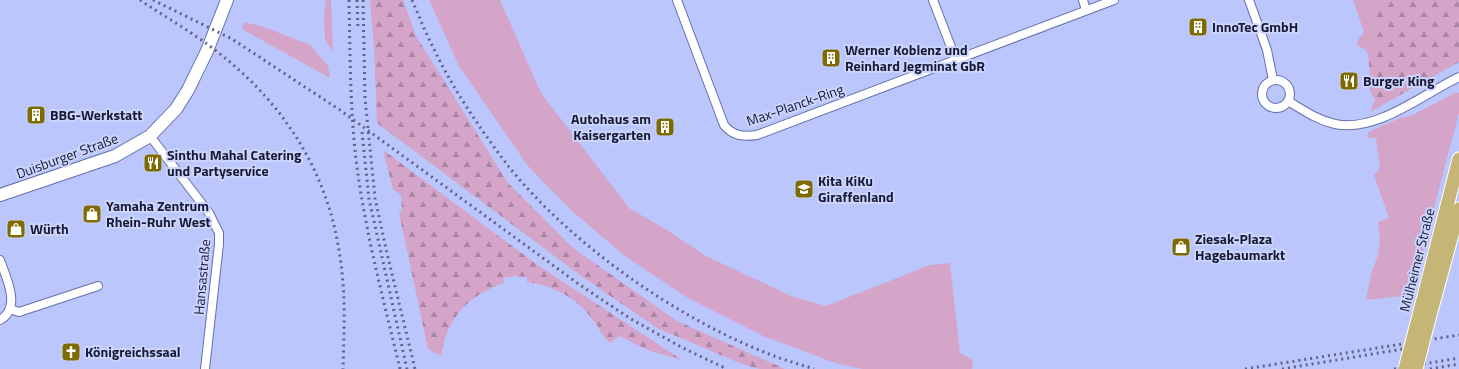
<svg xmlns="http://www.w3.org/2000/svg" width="1459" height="369" font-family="'Titillium Web',sans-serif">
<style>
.green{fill:#d5a4c9}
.forest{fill:url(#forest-firs)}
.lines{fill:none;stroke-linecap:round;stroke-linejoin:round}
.minor-casing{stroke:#6570ae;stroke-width:10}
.secondary-casing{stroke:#6570ae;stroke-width:14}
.primary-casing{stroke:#fff;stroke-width:15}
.minor{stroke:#fff;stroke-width:8}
.secondary{stroke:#fff;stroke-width:12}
.primary{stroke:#c5b677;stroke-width:13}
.rail{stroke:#5d6389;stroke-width:3;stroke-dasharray:2 4;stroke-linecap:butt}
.primary-bridge-casing{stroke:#fff;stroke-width:15;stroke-linecap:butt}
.primary-bridge{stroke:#c5b677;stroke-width:13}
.labels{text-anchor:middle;stroke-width:4;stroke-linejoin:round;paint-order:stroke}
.poi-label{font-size:14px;font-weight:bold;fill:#171a33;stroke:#cbd4fe;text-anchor:start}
.street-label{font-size:14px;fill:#171a33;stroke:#cbd4fe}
</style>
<defs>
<pattern id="forest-firs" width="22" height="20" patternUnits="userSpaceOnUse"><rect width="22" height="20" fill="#d5a4c9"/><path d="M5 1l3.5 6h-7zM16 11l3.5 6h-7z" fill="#ac85a4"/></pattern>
</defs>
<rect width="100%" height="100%" fill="#bbc6fd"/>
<!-- green -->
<g class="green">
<polygon points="326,0 331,0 333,52 325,40 324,15"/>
<polygon points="429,0 500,0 541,93 629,208 667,230 706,256 791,296 826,306 930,265 950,263 960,353 973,360 972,369 863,369 838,364 763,336 688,298 625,256 573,212 528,166 459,66"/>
<polygon points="1353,0 1382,0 1380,4 1381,28 1368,55 1366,50 1357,45 1358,40 1364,32"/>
<polygon points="244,22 264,27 310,45 328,66 330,78 242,29"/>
<polygon points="1455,93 1459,93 1459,113 1411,295 1366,300 1371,274 1378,255 1380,240 1378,222 1389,218 1374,175 1380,168 1376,138 1369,138 1368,132 1400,118 1411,116"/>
</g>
<!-- forest -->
<g class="forest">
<polygon points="370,0 403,0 416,36 508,183 573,248 677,321 785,369 760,369 742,364 657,328 577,273 377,123 374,48"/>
<polygon points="1382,0 1459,0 1459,62 1370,112 1375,100 1370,91 1368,79 1370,72 1368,55 1381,28 1376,18"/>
<path d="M383 150 539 266 682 360 650 351 619 336 610 343C601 335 600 329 593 320 576 297 555 286 527 282V277L515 276 503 278 504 283C468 295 447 318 441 356L428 349 399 213 402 210 401 195 393 189Z"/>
</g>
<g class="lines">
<defs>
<g id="minor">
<path d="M677 0 724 125C733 136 743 137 757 135L1114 0"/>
<polyline points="933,0 956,60"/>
<polyline points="1083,0 1086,10"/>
<polyline points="1249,0 1267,50 1273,80"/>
<circle cx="1276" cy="94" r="14"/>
<path d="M1288 101C1303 110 1317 120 1335 124 1376 133 1423 94 1459 77"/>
<polyline points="150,136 209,213 219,233 219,244 205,369"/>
<path d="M0 260C6 278 22 307 0 320"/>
<polyline points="10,309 19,312 98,286"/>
</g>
<polyline id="secondary" points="0,195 115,156 150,136 176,109 188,90 207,51 227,0"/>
<g id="primary">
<polyline points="1427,326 1459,209"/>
<polyline points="1416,327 1459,159"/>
</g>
</defs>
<!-- minor casing -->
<use href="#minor" class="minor-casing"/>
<!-- secondary casing -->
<use href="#secondary" class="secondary-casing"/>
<!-- primary casing -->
<use href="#primary" class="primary-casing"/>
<!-- minor -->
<use href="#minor" class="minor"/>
<!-- secondary -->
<use href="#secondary" class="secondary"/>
<!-- primary -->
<use href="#primary" class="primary"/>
<!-- rail -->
<g class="rail">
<path d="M140 0C168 19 199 36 225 58 288 109 329 177 340 257 346 294 344 332 343 369"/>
<polyline points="153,0 232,39 340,110 580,285 631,319 681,347 727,369"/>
<path d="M349 0C350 47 350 93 354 140 361 217 382 293 400 369"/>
<polyline points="357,0 358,30"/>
<polyline points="363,0 365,98 375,198 386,249 415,369"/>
<path d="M412 0C419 16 425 32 433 47 451 86 482 132 509 167 571 244 676 318 769 354 784 360 799 364 814 369"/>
<polyline points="362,132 369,199 407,369"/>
<polyline points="1245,369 1459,335"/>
<polyline points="1282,369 1403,349"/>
<polyline points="1394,369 1459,358"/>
<polyline points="1430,369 1459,364"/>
</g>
<defs>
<g id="primary-bridge">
<polyline points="1405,369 1416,327"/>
<polyline points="1416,369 1427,326"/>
</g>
</defs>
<!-- primary-bridge casing -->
<use href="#primary-bridge" class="primary-bridge-casing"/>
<!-- primary-bridge -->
<use href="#primary-bridge" class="primary-bridge"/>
</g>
<!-- icons -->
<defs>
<symbol id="building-square" viewBox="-11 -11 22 22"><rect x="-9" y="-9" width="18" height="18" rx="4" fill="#7f6a02" stroke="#cbd4fe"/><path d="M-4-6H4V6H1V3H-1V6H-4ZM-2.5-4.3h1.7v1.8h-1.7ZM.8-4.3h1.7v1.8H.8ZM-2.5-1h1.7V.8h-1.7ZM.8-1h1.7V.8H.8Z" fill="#fff"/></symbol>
<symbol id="restaurant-square" viewBox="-11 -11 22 22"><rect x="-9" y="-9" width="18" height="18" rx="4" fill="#7f6a02" stroke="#cbd4fe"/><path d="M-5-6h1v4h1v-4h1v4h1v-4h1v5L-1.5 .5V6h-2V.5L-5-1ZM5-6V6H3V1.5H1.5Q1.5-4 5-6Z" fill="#fff"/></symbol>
<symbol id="school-square" viewBox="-11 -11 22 22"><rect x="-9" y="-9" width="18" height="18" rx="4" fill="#7f6a02" stroke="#cbd4fe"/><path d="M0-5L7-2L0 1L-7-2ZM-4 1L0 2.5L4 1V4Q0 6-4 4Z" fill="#fff"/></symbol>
<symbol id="shop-square" viewBox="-11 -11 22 22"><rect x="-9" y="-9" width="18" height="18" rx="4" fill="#7f6a02" stroke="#cbd4fe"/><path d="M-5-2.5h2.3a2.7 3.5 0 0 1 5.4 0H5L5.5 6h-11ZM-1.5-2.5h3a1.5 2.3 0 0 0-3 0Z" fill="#fff"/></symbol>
<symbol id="church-square" viewBox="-11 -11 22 22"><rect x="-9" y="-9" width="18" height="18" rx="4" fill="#7f6a02" stroke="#cbd4fe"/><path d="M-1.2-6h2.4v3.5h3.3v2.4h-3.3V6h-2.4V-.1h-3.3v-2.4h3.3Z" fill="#fff"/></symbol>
</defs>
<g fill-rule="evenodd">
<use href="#building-square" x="1187" y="16" width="22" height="22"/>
<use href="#building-square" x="820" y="47" width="22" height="22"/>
<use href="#restaurant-square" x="1338" y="70" width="22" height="22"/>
<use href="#building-square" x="25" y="104" width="22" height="22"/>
<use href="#building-square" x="654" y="116" width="22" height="22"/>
<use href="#restaurant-square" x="142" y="152" width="22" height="22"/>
<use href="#school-square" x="793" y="178" width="22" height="22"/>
<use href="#shop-square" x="81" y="203" width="22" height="22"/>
<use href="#shop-square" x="5" y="218" width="22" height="22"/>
<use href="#shop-square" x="1170" y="236" width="22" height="22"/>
<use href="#church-square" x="60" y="341" width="22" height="22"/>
</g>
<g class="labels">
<!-- poi labels -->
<g class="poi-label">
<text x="1212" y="32">InnoTec GmbH</text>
<text x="845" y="55">Werner Koblenz und<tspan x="845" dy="16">Reinhard Jegminat GbR</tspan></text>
<text x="1363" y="86">Burger King</text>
<text x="50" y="120">BBG-Werkstatt</text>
<text x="651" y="124" text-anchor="end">Autohaus am<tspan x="651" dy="16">Kaisergarten</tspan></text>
<text x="167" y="160">Sinthu Mahal Catering<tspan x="167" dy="16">und Partyservice</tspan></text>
<text x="818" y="186">Kita KiKu<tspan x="818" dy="16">Giraffenland</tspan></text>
<text x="106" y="211">Yamaha Zentrum<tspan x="106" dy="16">Rhein-Ruhr West</tspan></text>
<text x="30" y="234">Würth</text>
<text x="1195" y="244">Ziesak-Plaza<tspan x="1195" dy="16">Hagebaumarkt</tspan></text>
<text x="85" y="357">Königreichssaal</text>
</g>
<!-- street labels -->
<g class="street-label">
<text transform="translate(795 105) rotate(-19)" y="5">Max-Planck-Ring</text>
<text transform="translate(67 156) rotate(-20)" y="5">Duisburger Straße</text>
<text transform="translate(1417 260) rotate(-76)" y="5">Mülheimer Straße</text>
<text transform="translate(202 277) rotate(-85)" y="5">Hansastraße</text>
</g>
</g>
</svg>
